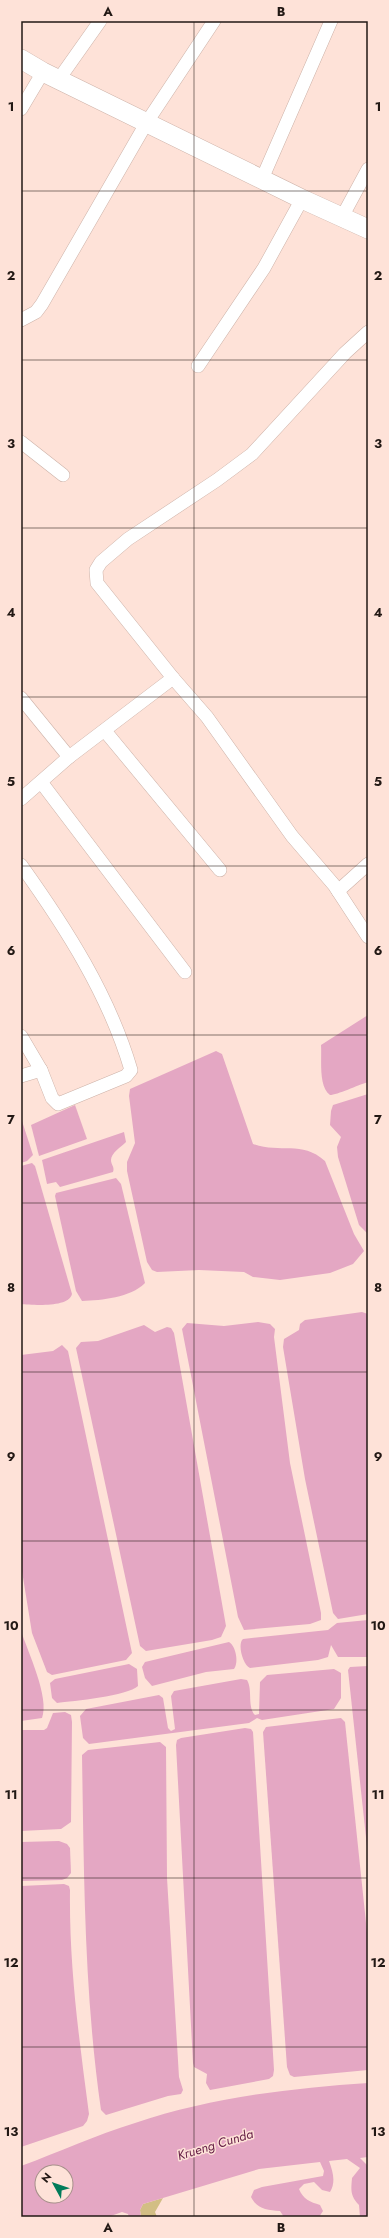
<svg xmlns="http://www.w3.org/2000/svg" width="389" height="2238" font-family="Jost,sans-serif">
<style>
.green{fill:#d2be84}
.water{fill:#e4a7c3;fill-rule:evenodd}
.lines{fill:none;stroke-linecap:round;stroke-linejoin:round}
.street-casing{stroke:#cdb2a8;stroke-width:14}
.secondary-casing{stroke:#cdb2a8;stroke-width:20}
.street{stroke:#fff;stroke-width:13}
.secondary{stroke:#fff;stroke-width:19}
.grid{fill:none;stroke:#221814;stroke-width:1;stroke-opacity:0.55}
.labels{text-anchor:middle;stroke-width:3;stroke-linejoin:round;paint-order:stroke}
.water-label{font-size:13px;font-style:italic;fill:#672047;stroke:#fee2d8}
.neatline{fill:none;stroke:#221814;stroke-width:1.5}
.grid-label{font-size:13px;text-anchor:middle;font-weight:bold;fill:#221814}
</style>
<rect width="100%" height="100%" fill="#fee2d8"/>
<!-- green -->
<polygon class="green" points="163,2198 155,2212 157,2217 141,2217 140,2210 143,2204"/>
<!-- water -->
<g class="water">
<path d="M368 1015V1082C358 1085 337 1095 330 1095 318 1086 322 1059 321 1045Z"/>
<path d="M216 1051 222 1054 253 1144C280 1154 301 1140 325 1161L354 1234 364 1251 353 1264 330 1273 280 1280 253 1277 244 1272 199 1270 157 1272 152 1270 147 1262 127 1171V1162L135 1143 129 1096 130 1089Z"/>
<polygon points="368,1094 368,1234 359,1225 338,1157 337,1147 341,1137 330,1125 331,1111 333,1105"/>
<polygon points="75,1105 87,1139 39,1156 31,1125"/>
<polygon points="21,1118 33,1155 27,1161 21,1163"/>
<path d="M124 1132 126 1142C121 1147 111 1153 111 1160 111 1165 115 1167 113 1172L60 1187 56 1182 47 1184 42 1160Z"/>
<path d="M32 1163 35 1166 72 1294C69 1308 32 1305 21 1304V1166Z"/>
<path d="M116 1178 121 1184 145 1283C130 1298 102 1300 82 1301L76 1291 55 1196 56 1193Z"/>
<polygon points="362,1312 368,1314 368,1614 338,1619 333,1613 305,1479 283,1347 284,1339 299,1330 300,1324 305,1320"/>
<polygon points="258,1322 270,1324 275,1329 274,1337 290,1463 321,1613 321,1620 310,1624 244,1630 238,1617 182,1329 187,1323 224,1326"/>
<polygon points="144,1325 155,1332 167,1327 171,1328 174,1333 226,1626 221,1637 212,1640 146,1651 140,1646 76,1348 81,1342 98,1341"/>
<polygon points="62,1345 68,1351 132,1653 126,1660 52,1675 47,1672 32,1633 21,1565 21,1355 53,1351"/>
<path d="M368 1620V1657H338L331 1645 328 1657 318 1660 250 1668C243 1665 237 1644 243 1639L328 1630 337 1623Z"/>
<path d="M21 1631C28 1652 50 1698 42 1718L21 1721Z"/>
<path d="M229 1642C236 1646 239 1663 234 1669L206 1672 152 1686 145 1678 142 1667 145 1662Z"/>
<path d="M129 1664 137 1669 138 1686C128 1696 73 1701 57 1703L52 1698 50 1683 55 1679Z"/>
<polygon points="368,1666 368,1856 348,1670 350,1667"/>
<path d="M334 1669 341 1673V1698L334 1709 262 1720 257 1718 249 1723 89 1744 83 1738 80 1716 86 1709 159 1695 163 1698 168 1728 171 1731 175 1729 171 1696 174 1691 241 1679 247 1680C253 1690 247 1707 255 1715L259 1714 260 1682 267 1675Z"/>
<polygon points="65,1712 71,1715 72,1722 71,1822 61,1829 21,1831 21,1730 44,1730 47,1728 53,1713"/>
<polygon points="341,1718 345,1722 368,1942 368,2070 294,2077 290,2075 287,2067 263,1732 266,1727"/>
<polygon points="245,1728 251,1729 253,1732 274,2070 273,2076 269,2079 210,2090 206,2083 207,2074 194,2067 193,2063 176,1745 177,1740 181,1738"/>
<path d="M160 1742 166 1747 167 1878 179 2077 183 2090 181 2094 168 2096 106 2115 101 2110C84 1992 84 1874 82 1755L88 1750Z"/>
<polygon points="59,1841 67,1844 70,1848 71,1873 67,1878 62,1880 21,1881 21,1842"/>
<path d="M64 1884 69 1886 70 1890C69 1965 79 2039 89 2114L87 2121 83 2126 21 2147V1886Z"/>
<path d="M368 2083V2157L360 2158 368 2166V2217H360L359 2205C350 2196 351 2190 352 2178L360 2168 347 2159 329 2161C333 2172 336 2182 330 2192L322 2190 314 2182 304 2184 299 2189C303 2199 310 2202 320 2205L323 2211 319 2217H284L280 2211C267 2210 257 2209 251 2197L254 2190 262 2187 323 2176 324 2171 320 2162 259 2169 143 2204 140 2210 141 2217H129L128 2214 122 2212 108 2217H21V2166C59 2152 96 2135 135 2123 209 2098 290 2088 368 2083ZM42 2172H66V2196H42Z"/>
</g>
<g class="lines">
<defs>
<g id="street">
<polyline points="59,79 100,21"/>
<polyline points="21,109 43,72"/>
<polyline points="262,179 331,21"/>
<polyline points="342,217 368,169"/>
<polyline points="21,320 36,312 42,304 147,122 214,21"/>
<polyline points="198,366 264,268 302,199"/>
<polyline points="21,442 63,475"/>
<polyline points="173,678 207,717 292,836 334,885 368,937"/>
<polyline points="21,698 69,757"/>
<polyline points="105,731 220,870"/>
<polyline points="41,782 185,972"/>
<polyline points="21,799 69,757 173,678 97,583 96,570 101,562 128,539 217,480 252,454 345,353 368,332"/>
<path d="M21 865C66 928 109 995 131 1070L126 1076 58 1104 52 1098 41 1070 21 1036"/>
<polyline points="338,891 368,864"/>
<polyline points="21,1076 41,1070"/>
</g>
<polyline id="secondary" points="21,59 43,72 302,199 368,229"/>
</defs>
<!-- street casing -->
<use href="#street" class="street-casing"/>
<!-- secondary casing -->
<use href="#secondary" class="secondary-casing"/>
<!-- street -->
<use href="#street" class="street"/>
<!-- secondary -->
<use href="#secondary" class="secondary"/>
</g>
<!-- grid -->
<path class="grid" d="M194 21V2217M21 191H368M21 360H368M21 528H368M21 697H368M21 866H368M21 1035H368M21 1203H368M21 1372H368M21 1541H368M21 1710H368M21 1878H368M21 2047H368"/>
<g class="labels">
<!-- water labels -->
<g class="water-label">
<text transform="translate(215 2144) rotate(-17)" y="5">Krueng Cunda</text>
</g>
</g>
<!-- border -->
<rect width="389" height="2238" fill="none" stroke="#fee2d8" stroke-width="44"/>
<!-- north arrow -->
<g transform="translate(54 2184) rotate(310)"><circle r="19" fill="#fee2d8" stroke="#a6918a"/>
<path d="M0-3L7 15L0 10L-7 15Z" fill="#017c5a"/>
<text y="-6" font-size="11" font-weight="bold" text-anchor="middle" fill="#221814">N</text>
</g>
<rect x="22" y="22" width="345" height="2194" class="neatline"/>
<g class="grid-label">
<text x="108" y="16">A</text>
<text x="281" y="16">B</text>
<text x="11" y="111">1</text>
<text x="378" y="111">1</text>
<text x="11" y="280">2</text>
<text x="378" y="280">2</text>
<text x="11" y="448">3</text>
<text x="378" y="448">3</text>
<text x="11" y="617">4</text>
<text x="378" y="617">4</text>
<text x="11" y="786">5</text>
<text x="378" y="786">5</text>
<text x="11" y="955">6</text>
<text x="378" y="955">6</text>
<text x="11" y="1124">7</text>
<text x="378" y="1124">7</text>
<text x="11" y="1292">8</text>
<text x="378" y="1292">8</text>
<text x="11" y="1461">9</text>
<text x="378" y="1461">9</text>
<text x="11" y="1630">10</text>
<text x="378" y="1630">10</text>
<text x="11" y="1799">11</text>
<text x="378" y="1799">11</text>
<text x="11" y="1967">12</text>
<text x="378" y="1967">12</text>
<text x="11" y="2136">13</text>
<text x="378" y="2136">13</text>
<text x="108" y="2232">A</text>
<text x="281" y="2232">B</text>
</g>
</svg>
